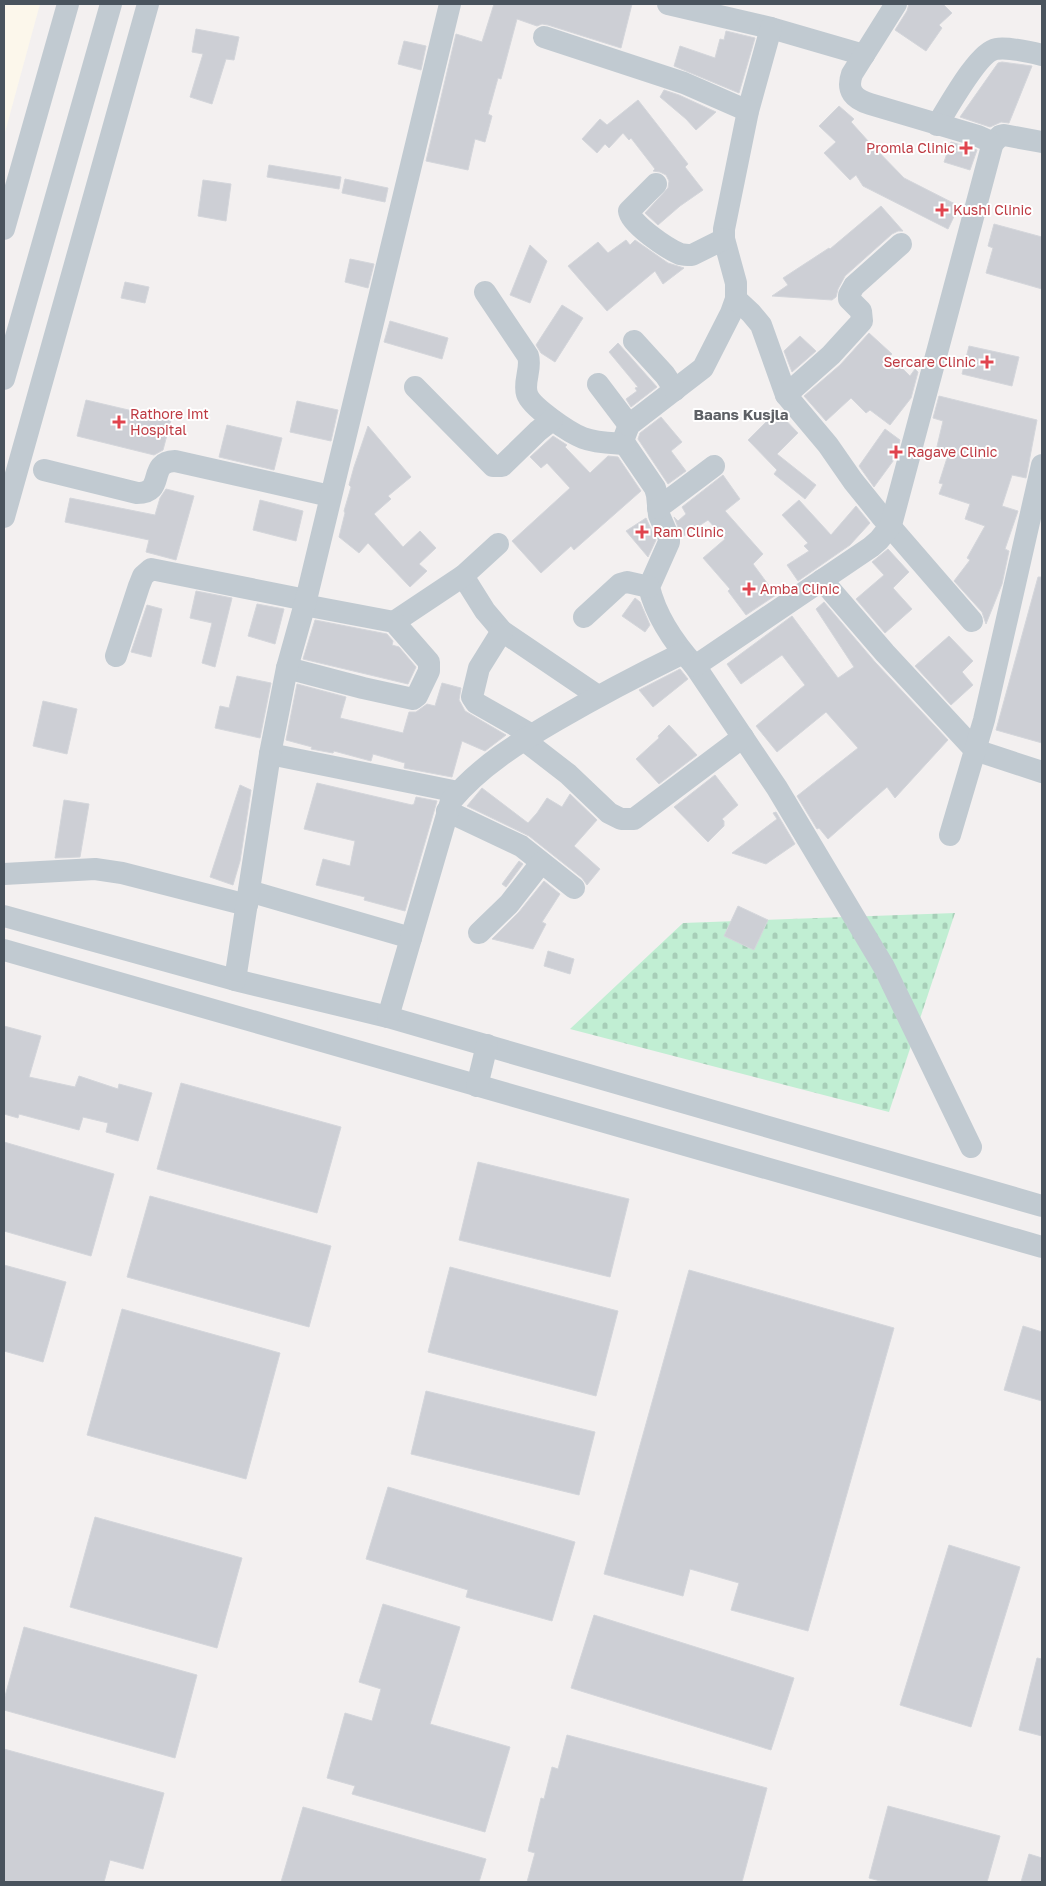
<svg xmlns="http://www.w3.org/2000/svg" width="1046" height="1886" font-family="'Golos Text',sans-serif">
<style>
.commercial{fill:#fcf7eb}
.cemetery{fill:url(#cemetery-stones)}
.building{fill:#cdcfd5;stroke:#d4d6db}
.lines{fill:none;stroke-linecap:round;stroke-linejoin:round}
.minor{stroke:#c1cad1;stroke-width:22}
.health-dot{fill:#e0444e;stroke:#fff;stroke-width:2}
.labels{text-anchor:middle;stroke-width:4;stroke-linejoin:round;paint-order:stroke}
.health-label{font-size:14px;fill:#be3a42;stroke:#fff;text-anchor:start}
.neighbourhood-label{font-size:15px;font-weight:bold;fill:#5d6065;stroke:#fff}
</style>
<defs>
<pattern id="cemetery-stones" width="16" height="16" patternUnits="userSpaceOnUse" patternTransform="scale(1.25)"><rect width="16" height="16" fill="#c1eed3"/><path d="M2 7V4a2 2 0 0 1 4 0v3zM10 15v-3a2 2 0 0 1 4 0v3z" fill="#a7ceb8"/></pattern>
</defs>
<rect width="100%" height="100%" fill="#f3f0f0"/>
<!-- commercial -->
<polygon class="commercial" points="4,4 40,4 4,136"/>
<!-- cemetery -->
<polygon class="cemetery" points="955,913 889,1112 570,1029 683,923"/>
<!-- building -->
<g class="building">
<polygon points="494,4 632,4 621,48 548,25 542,24 537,26 517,19 501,79 498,78 488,114 492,116 485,142 475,139 468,170 426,161 456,34 482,42"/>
<polygon points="909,4 943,4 952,13 939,25 942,28 926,51 895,30 907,11"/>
<polygon points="196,29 239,37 234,60 226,59 212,104 190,97 203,54 192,52"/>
<polygon points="726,31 755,38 739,93 674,66 680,46 715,58 720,39 724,40"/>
<polygon points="404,41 426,46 421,70 398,64"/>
<polygon points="1002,62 1032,66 1009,123 1001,122 990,127 960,117 998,63"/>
<polygon points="664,90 679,95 716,112 696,130 686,119 660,97"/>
<polygon points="638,100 688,164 685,167 703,190 680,206 658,225 645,213 668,188 669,181 666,175 660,172 653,171 655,169 631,138 629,140 623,133 609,148 605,144 597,153 582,139 600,119 607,125"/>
<polygon points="839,106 854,119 851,122 869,142 904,178 959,206 948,229 863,186 856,175 850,180 824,153 836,142 819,126"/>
<polygon points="951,142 977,150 970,170 944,162"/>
<polygon points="269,165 341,177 339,189 267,177"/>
<polygon points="345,179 388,188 385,202 342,193"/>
<polygon points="203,180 231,184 226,221 198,216"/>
<polygon points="881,206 903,231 898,231 892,234 845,276 838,289 836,297 832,300 772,296 788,285 783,278 829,248 830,249"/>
<polygon points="994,224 1042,237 1042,289 986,273 993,248 988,246"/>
<polygon points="626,240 630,245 635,240 668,263 684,268 663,284 655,271 607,311 568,266 598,242 608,253"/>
<polygon points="530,245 547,261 530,303 510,295"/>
<polygon points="350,259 374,264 368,288 345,282"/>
<polygon points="125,282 149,287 145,303 121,298"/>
<polygon points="562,305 583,318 555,362 541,353 536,345"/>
<polygon points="390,321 448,338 442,359 384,342"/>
<polygon points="869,333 892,354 890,356 910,376 915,369 918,372 911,398 890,425 870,410 866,413 851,398 826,421 804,396 840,365"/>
<polygon points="800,336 816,351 792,372 784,351"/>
<polygon points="618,343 657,387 631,407 626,399 637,391 635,388 638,387 609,352"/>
<polygon points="969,346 1019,357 1012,386 962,374"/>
<polygon points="939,396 1037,420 1026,478 1012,475 1002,506 1018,511 1005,549 1009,551 1002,584 986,624 982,612 954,581 970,560 967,558 985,526 965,519 970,504 939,494 943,484 939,483 947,458 935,455 943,421 933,418"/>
<polygon points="86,400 171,420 163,450 154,455 77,436"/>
<polygon points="297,401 338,410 331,441 290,432"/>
<polygon points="777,411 798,433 777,454 816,485 805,499 774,474 777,470 748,440"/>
<polygon points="661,417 682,442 671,451 686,471 668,484 638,439 640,433"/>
<polygon points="227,425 282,438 274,470 219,457"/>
<polygon points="368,426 411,477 388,496 391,499 374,514 403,547 420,531 436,548 419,564 427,571 410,587 368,543 359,553 339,537 345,513 344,511 351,487 349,485 354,467"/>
<polygon points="885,429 900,440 896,457 874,487 859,466"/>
<polygon points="553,436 567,445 565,447 590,473 608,456 618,457 641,491 574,550 571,546 541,573 512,541 570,488 547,463 541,468 530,457"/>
<polygon points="723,475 740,499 725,511 763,554 753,564 776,595 746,615 728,591 730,589 703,558 725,539 708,520 682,537 674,517 678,521 686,514 682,507"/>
<polygon points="166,489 194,496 176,560 146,552 149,540 65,522 70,498 155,515 160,498"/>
<polygon points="260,500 303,511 296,541 253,530"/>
<polygon points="799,500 831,535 856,506 870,523 850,545 798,581 787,565 809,551 804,546 808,543 782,515"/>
<polygon points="646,518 656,540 648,557 626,531"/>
<polygon points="888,549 909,572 893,588 912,609 885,633 856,599 884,575 872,562"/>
<polygon points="1038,577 1042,577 1042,743 996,730"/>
<polygon points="196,591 232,598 215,667 202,663 212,623 190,618"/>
<polygon points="635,598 640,602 650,625 645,632 622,616"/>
<polygon points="824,602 875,662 948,740 895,798 887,787 828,839 819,828 817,829 797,796 858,748 826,712 777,752 756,726 805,685 782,655 741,684 727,664 792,616 838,678 854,667 816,609"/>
<polygon points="257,604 284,609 275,644 248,636"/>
<polygon points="147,605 162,609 151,657 131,652"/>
<polygon points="315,620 387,634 393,641 392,645 399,647 416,667 408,684 303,659"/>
<polygon points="949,636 973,661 962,672 973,685 951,705 915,666"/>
<polygon points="680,669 688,679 653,707 639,690"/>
<polygon points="237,676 271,683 260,738 215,728 220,706 229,708"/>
<polygon points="442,683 461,688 459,700 465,711 506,735 485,751 462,741 452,777 404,768 405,763 373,754 371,761 334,751 333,753 311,749 312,747 286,740 297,684 346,697 340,718 403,733 409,712 416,712 427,704 435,706"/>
<polygon points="43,701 77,709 67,754 33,746"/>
<polygon points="669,725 697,755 659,784 636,759 659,738 658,736"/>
<polygon points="715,775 738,805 722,819 724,821 724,826 708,842 674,807"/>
<polygon points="317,783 412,805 414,804 416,797 437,801 405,911 364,900 365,897 316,885 323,859 350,866 355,841 304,829"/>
<polygon points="240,785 251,790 240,861 233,885 210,877"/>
<polygon points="482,788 528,823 537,813 547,798 562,807 570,794 597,820 574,846 600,869 587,885 582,878 529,836 467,806"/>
<polygon points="64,800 89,804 80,857 55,858"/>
<polygon points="776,812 795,844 766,864 732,853 777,819 773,813"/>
<polygon points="519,861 523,864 506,887 502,884"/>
<polygon points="544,881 560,894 542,922 546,924 533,949 492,939 519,912"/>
<polygon points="738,906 768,920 754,950 724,936"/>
<polygon points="548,951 574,959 570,974 544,966"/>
<polygon points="4,1026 41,1036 29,1077 75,1087 79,1076 118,1089 119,1084 152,1093 138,1141 106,1132 108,1123 83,1117 79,1130 19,1114 18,1118 4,1114"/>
<polygon points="181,1083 341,1127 317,1213 157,1169"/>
<polygon points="4,1142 114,1174 91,1256 4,1231"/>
<polygon points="478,1162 629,1199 610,1277 459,1240"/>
<polygon points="150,1196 331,1246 309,1327 127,1277"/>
<polygon points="4,1265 66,1282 43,1362 4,1351"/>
<polygon points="450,1267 618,1311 596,1396 428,1352"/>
<polygon points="689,1270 894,1328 808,1631 731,1610 739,1583 690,1569 683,1596 604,1574"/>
<polygon points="122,1309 280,1353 246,1479 87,1435"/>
<polygon points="1023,1326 1042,1332 1042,1401 1004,1390"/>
<polygon points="426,1391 595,1432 579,1495 411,1454"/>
<polygon points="388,1487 575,1542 552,1621 466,1597 468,1590 366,1559"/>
<polygon points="95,1517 242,1558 217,1648 70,1607"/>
<polygon points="949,1545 1020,1567 971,1727 900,1705"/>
<polygon points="383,1604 460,1627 430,1724 510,1747 485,1832 352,1794 355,1786 327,1778 345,1713 372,1721 381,1689 359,1682"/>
<polygon points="594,1615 794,1678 771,1750 571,1688"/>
<polygon points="24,1627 197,1675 175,1758 4,1710 4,1700"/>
<polygon points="1037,1658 1042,1659 1042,1736 1019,1730"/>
<polygon points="567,1735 767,1788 742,1882 527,1882 535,1853 528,1851 541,1798 544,1799 552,1767 558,1769"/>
<polygon points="4,1749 164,1793 143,1869 110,1860 104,1882 4,1882"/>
<polygon points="888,1806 1000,1836 987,1882 884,1882 869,1878"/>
<polygon points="303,1807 486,1859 479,1882 281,1882"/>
<polygon points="1029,1854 1042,1858 1042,1882 1021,1882"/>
</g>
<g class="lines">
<!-- minor -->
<g class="minor">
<polyline points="668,4 771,28 864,55"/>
<path d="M771 28 748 111 724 229V239L736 283V299L731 313 703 368 629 425 624 438 625 444 655 488 657 495 659 515 669 538V542L649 587C656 616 676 645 695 666L777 788 884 967 971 1147"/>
<polyline points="544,37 684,83 748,111"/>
<path d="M937 125C948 108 978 52 996 49 1009 47 1030 52 1042 55"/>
<polyline points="992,144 1000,136 1004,135 1042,142"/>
<path d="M656 184 629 211C630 224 668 249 680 254 684 255 688 255 692 255L724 239"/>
<polyline points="4,229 68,4"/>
<path d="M485 292 528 356C532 368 523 382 527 394 531 407 570 433 583 438 596 443 612 443 625 444"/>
<polyline points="736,299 751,313 761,325 786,395 828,445 853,481 882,517 972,621"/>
<polyline points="634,341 665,375 675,390"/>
<polyline points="4,379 111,4"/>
<polyline points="598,384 629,425"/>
<polyline points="415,387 493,466 502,466 538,431 552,420"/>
<polyline points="786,395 831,355 862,321 861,311 849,299 849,295 854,286 901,244"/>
<path d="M44 470 137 493C167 493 146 462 175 461L330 496"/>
<polyline points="658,508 714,466"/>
<polyline points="4,517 148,4"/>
<polyline points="463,576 485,611 502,631 598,696"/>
<polyline points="822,580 885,653 975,750 1042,772"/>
<polyline points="584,617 620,584 627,582 649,587"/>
<polyline points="394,622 463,576 498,544"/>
<polyline points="502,631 479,668 472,697 476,703 532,735"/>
<polyline points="116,656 139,586 143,576 151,569 306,600"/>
<path d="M695 666 871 547 879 540 891 525 992 146 989 141 978 136 870 104C854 99 846 91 852 74L896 4"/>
<polyline points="287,668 363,688 413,699 417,696 429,671 429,662 394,622 304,605"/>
<polyline points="524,740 568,774 609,813 621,819 634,819 743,737"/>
<polyline points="270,754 458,792"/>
<polyline points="447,811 521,846 574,888"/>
<polyline points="950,835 984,720 1042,465"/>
<polyline points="4,874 95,869 122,873 247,905"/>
<polyline points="249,891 411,938"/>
<polyline points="4,916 235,980 388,1017 1042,1206"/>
<polyline points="479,933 509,904 541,863"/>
<polyline points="4,950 1042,1247"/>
<polyline points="235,980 270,754 287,668 306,600 450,4"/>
<path d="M388 1017 451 801C479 767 519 742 557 720 598 696 640 674 683 653"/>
<polyline points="477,1086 487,1045"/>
</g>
</g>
<!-- markers -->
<g class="health-dot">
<path d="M963.5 140.5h5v5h5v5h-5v5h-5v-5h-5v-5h5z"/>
<path d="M939.5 202.5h5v5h5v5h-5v5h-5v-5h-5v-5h5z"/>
<path d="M984.5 354.5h5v5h5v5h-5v5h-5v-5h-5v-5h5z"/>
<path d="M116.5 414.5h5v5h5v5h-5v5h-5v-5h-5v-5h5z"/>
<path d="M893.5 444.5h5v5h5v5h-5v5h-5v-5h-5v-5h5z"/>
<path d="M639.5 524.5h5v5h5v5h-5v5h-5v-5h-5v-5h5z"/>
<path d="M746.5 581.5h5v5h5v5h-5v5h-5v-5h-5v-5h5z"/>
</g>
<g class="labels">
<!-- health labels -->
<g class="health-label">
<text x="955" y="153" text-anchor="end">Promla Clinic</text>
<text x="953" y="215">Kushi Clinic</text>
<text x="976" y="367" text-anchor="end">Sercare Clinic</text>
<text x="130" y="419">Rathore Imt<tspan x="130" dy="16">Hospital</tspan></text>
<text x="907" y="457">Ragave Clinic</text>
<text x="653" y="537">Ram Clinic</text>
<text x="760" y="594">Amba Clinic</text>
</g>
<!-- neighbourhood labels -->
<g class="neighbourhood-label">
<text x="741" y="420">Baans Kusjla</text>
</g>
</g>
<!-- border -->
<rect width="1046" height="1886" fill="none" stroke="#49535d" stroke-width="10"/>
</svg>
